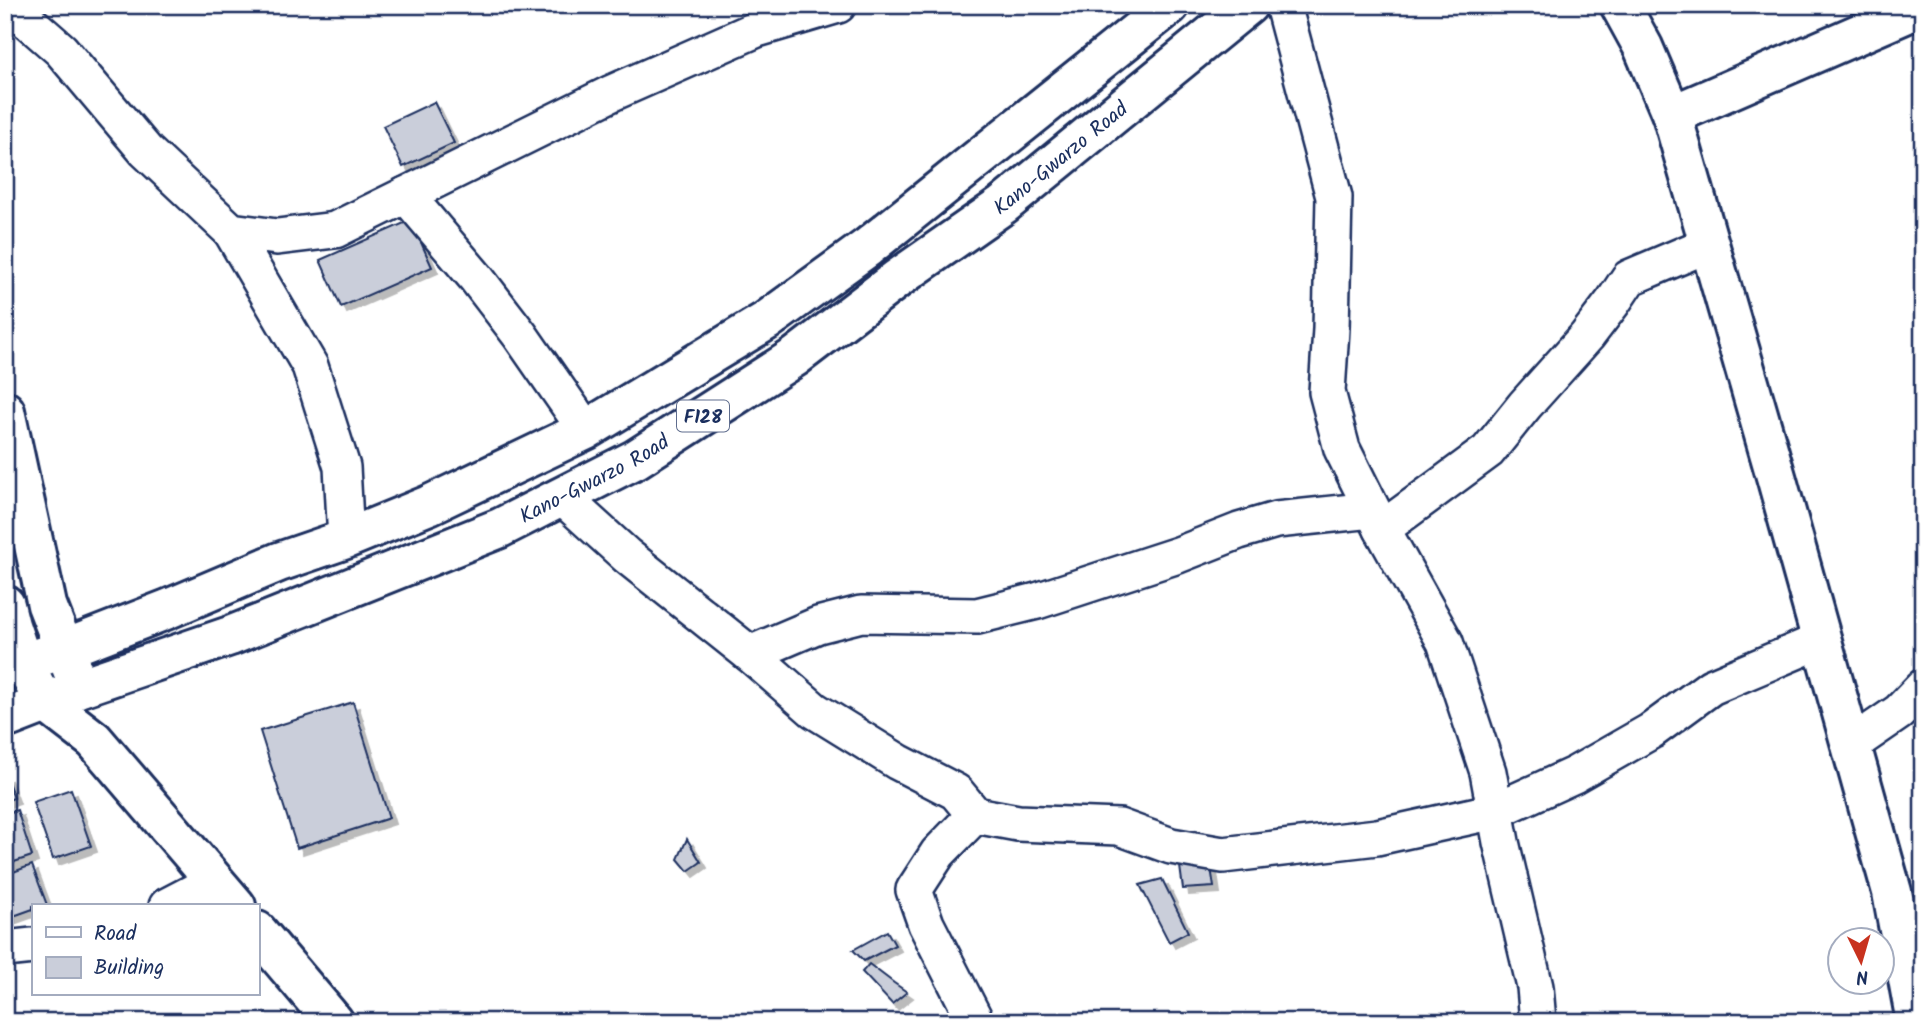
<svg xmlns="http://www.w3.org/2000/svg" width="1928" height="1027" font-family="Kalam,sans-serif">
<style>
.building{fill:#caceda;stroke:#1b2f5e;stroke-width:2;filter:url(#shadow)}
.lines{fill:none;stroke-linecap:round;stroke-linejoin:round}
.street-casing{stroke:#1b2f5e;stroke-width:40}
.secondary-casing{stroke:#1b2f5e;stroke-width:44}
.primary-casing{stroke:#1b2f5e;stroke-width:44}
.street{stroke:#fff;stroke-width:35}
.secondary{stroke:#fff;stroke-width:38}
.primary{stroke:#fff;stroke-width:38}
.labels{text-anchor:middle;stroke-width:6;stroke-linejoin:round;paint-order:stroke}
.shield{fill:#fff;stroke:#5f6d8e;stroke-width:2}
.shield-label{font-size:19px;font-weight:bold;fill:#1b2f5e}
.street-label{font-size:21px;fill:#1b2f5e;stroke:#fff}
</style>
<defs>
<filter id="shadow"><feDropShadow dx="6" dy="6" stdDeviation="0" flood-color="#0004"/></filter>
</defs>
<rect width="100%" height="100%" fill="#fff"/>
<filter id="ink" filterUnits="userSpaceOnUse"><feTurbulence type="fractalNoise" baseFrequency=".0143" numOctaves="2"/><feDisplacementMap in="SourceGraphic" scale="14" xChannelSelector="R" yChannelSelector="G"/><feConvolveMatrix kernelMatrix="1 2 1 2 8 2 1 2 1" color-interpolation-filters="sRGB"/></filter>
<g filter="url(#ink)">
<!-- building -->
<g class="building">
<polygon points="434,102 454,143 403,167 383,126"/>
<polygon points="411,220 432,267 341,307 320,260"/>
<polygon points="353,702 389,818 297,848 260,731"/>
<polygon points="5,774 14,798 5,801"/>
<polygon points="71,789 91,846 53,859 33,802"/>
<polygon points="17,810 32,856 5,865 5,814"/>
<polygon points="687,839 701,862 688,871 678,859"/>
<polygon points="1179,859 1210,861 1214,887 1183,889"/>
<polygon points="32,865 47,905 33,906 33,909 5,919 5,875"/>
<polygon points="1162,879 1188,932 1169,942 1140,885"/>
<polygon points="887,931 895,945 864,961 853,950"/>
<polygon points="869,964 894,983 907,992 892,1004 862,972"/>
</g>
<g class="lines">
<defs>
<g id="street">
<polyline points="8,5 13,8 61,50 146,151 231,231 277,237 335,230 612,93 757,29 838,5"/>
<polyline points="1283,5 1334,197 1331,329 1327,392 1342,449 1382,529 1445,642 1488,772 1501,842 1535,987 1538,1022"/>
<polyline points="406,195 477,279 520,335 586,430"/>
<polyline points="231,231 310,366 342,467 346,539"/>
<polyline points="562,497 627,556 750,654 814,710 898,762 956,792 975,815 1018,823 1119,827 1171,846 1223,855 1377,837 1495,811 1574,775 1651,731 1711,687 1822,640"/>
<polyline points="1382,529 1488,451 1525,405 1587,336 1613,302 1629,278 1709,244"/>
<polyline points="750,654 818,625 861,614 977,616 1037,601 1178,555 1239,531 1276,520 1372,510"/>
<polyline points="1851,745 1899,712 1923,687"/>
<polyline points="975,815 938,853 914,890 926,924 976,1022"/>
<polyline points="167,906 215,881"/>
<polyline points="5,949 33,946"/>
</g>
<g id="secondary">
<polyline points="1620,5 1643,47 1672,115 1777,480 1892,892 1916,1022"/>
<polyline points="1672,115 1923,6"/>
<polyline points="46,703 94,740 236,906"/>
<polyline points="257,931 334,1022"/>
</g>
<g id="primary">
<polyline points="5,411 47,605 73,672"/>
<path d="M5 605C11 634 21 659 35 685"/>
<polyline points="5,668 65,649 168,609 279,562 346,539 429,505 586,430 766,321 868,247 1170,5"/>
<path id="s1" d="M5 719 46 703 78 688 230 636 500 528 636 459 795 357 897 279 1003 205 1248 5"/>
</g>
</defs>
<!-- street casing -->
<use href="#street" class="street-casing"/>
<!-- secondary casing -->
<use href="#secondary" class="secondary-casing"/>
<!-- primary casing -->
<use href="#primary" class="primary-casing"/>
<!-- street -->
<use href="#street" class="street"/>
<!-- secondary -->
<use href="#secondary" class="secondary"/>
<!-- primary -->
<use href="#primary" class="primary"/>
</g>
</g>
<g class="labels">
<!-- shield labels -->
<rect class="shield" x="677" y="400.5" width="52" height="31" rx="5"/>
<g class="shield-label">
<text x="703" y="423">F128</text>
</g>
<!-- street labels -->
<g class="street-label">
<text dy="7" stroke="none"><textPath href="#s1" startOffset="1204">Kano-Gwarzo Road</textPath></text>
<text dy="7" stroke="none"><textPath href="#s1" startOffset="637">Kano-Gwarzo Road</textPath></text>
</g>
</g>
<!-- margin -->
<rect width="1928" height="1027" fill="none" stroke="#fff" stroke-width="28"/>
<rect x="14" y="14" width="1900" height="999" fill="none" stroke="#1b2f5e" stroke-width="2.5" filter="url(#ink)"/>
<!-- legend -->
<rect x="32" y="904" width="228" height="91" fill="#ffffff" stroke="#a4acbf" stroke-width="2"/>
<rect x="46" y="927" width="35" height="10" fill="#ffffff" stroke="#a4acbf" stroke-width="2"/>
<text x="94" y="940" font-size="21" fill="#1b2f5e">Road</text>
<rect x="46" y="957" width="35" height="21" fill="#caceda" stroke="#a4acbf" stroke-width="2"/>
<text x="94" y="974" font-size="21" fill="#1b2f5e">Building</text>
<!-- north arrow -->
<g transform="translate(1861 961) rotate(175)"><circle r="33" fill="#ffffff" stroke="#a4acbf" stroke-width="2"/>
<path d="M0-5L12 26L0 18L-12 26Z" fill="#c8321e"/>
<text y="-10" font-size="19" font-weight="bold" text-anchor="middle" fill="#1b2f5e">N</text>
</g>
</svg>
